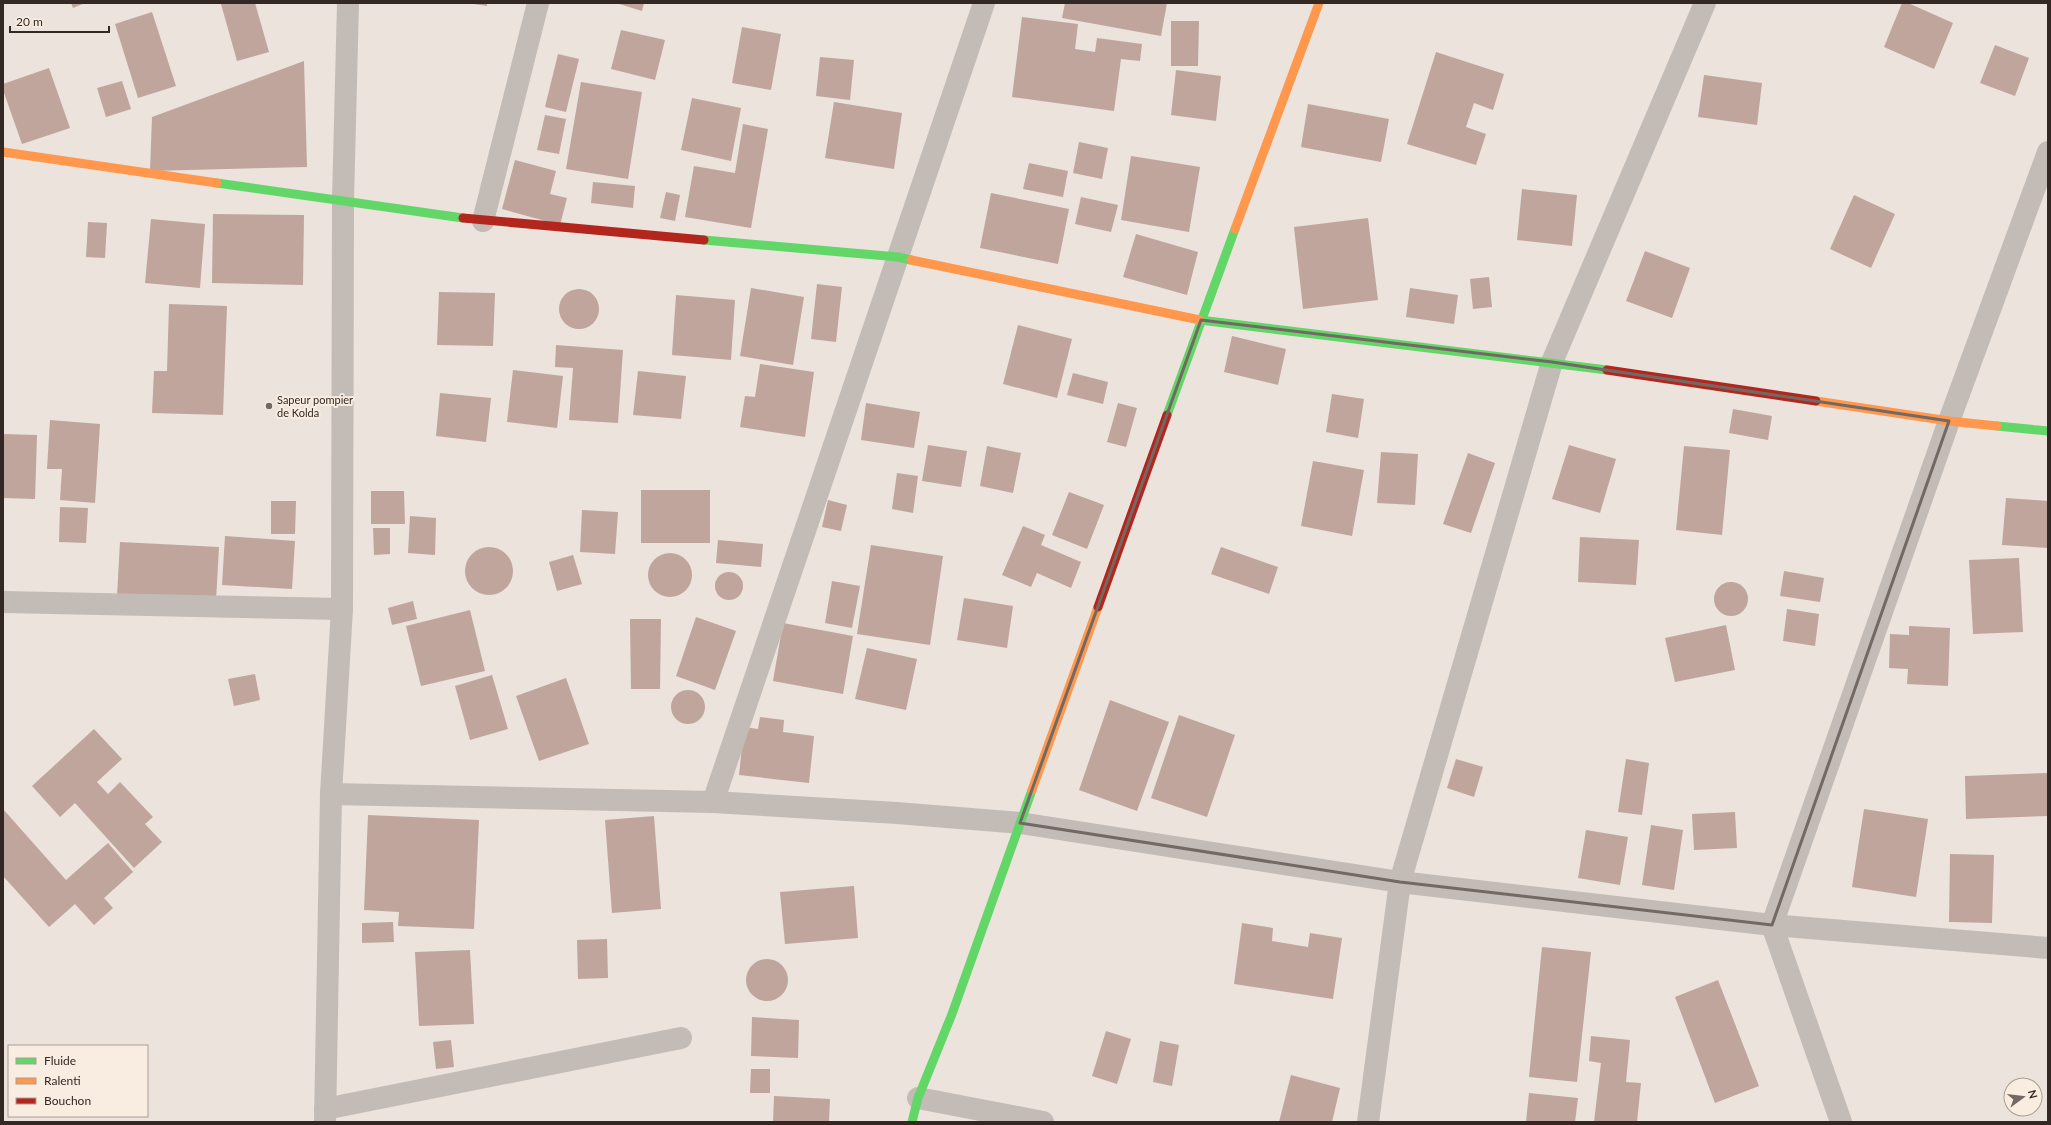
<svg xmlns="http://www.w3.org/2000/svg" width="2051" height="1125" font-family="Lato,sans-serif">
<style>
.building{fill:#c0a59d}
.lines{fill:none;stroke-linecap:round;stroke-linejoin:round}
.street{stroke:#c3bbb6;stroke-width:22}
.fast{stroke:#63d668;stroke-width:9}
.slow{stroke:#ff974d;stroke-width:9}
.jam{stroke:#b3261e;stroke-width:9}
.marked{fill:none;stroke:#736964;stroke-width:3;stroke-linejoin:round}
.poi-dot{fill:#736964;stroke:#f9ede2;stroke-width:1.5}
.labels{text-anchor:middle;stroke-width:4;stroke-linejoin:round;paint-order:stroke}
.poi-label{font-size:11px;fill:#332824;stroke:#f9ede2;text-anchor:start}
</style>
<rect width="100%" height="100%" fill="#ebe3dc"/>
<!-- building -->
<g class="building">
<polygon points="71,3 85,3 73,8"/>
<polygon points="225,3 255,3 269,52 237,61 221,4"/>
<polygon points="467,3 487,3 487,6"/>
<polygon points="616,3 644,3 642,11"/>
<polygon points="1065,3 1167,3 1161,36 1062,18"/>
<polygon points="1902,3 1908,3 1953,23 1934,69 1884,47"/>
<polygon points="152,12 176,86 138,98 115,24"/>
<polygon points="1022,17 1078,24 1075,49 1095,52 1097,38 1142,44 1140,61 1121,59 1114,111 1012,97"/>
<polygon points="1171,21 1199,21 1198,66 1171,66"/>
<polygon points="742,27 781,34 771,90 732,83"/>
<polygon points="621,30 665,40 655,80 611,69"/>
<polygon points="1995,45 2029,58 2015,96 1980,83"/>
<polygon points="1436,52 1504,74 1493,110 1474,103 1466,127 1486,134 1476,165 1407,144"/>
<polygon points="558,54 579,59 566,112 545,107"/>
<polygon points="820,57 854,60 850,100 816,96"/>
<polygon points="304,61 307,167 150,171 152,117"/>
<polygon points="49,68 70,128 22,144 3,90 3,84"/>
<polygon points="1176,70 1221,76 1216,121 1171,115"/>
<polygon points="1704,75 1762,83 1757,125 1698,117"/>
<polygon points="122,81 131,109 106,117 97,88"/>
<polygon points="581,82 642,92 628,179 566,169"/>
<polygon points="692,98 741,108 731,161 681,150"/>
<polygon points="834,102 902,113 894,169 825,158"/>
<polygon points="1308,104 1389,119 1381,162 1301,147"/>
<polygon points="545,115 566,119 559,154 537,150"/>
<polygon points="743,124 768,129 751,228 685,217 694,166 735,173"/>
<polygon points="1079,142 1108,148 1102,179 1073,173"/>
<polygon points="1131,156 1200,167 1189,232 1121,220"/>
<polygon points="515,160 556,171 550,194 567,198 560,225 502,209"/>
<polygon points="1029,163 1068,171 1063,197 1023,189"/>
<polygon points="593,182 635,186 633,208 591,203"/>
<polygon points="1522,189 1577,195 1572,246 1517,240"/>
<polygon points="666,192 680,195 675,221 660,218"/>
<polygon points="991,193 1069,209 1058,264 980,248"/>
<polygon points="1854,195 1895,214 1871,268 1830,249"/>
<polygon points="1081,197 1118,205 1111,232 1075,224"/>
<polygon points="213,214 304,215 303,285 212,283"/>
<polygon points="1368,218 1378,300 1303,309 1294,227"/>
<polygon points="151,219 205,224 200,288 145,283"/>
<polygon points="88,222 107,223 105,258 86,257"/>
<polygon points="1136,234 1198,252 1187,295 1123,277"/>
<polygon points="1645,251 1690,268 1672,318 1626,301"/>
<polygon points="1489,277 1492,307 1473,309 1470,279"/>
<polygon points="817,284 842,287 836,342 811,339"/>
<polygon points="751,288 804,297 793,365 740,356"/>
<polygon points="1410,288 1458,295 1454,324 1406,317"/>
<circle cx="579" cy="309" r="20"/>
<polygon points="439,292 495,293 493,346 437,345"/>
<polygon points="676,295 735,300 731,360 672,355"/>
<polygon points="169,304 227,306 223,415 152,413 154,371 167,371"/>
<polygon points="1018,325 1072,339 1057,398 1003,384"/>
<polygon points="1232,336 1286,349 1278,385 1224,372"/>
<polygon points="556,345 623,350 618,423 569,420 573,368 555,367"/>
<polygon points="760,364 814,372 805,437 740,427 745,396 755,397"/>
<polygon points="513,370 563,376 557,428 507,422"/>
<polygon points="638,371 686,376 681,419 633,415"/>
<polygon points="1073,373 1108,382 1103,404 1067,395"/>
<polygon points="440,393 491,398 486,442 436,436"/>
<polygon points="1332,394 1364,399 1358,438 1326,432"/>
<polygon points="866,403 920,412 914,448 861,440"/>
<polygon points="1118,403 1137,408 1126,447 1107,442"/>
<polygon points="1733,409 1772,416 1768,440 1729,433"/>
<polygon points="50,420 100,424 95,503 60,500 62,469 47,469"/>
<polygon points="3,434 37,435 35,499 3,498"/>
<polygon points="928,445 967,451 961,487 922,481"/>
<polygon points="1569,445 1616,459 1600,513 1552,499"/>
<polygon points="987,446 1021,453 1013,493 980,486"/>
<polygon points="1684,446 1730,450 1722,535 1676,530"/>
<polygon points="1381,452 1418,454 1415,505 1377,503"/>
<polygon points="1468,453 1495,463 1471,533 1443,524"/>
<polygon points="1313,461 1364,470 1352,536 1301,526"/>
<polygon points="897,473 918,476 913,513 892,509"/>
<rect x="641" y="490" width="69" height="53"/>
<polygon points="371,491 404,491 405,524 371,524"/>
<polygon points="1069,492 1104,505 1087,549 1052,535"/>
<polygon points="2006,498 2048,501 2048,548 2002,545"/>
<polygon points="828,500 847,505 841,531 822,527"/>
<polygon points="271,501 296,501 295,534 271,534"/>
<polygon points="60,507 88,508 86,543 59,542"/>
<polygon points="582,510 618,512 615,554 580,552"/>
<polygon points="410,516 436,518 435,555 408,553"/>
<polygon points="1023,526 1045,535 1041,545 1081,562 1071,588 1037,573 1031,587 1002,575"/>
<polygon points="373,528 390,528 390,554 374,555"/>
<polygon points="225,536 295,541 292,589 222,585"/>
<polygon points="1580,537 1639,540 1636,585 1578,582"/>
<polygon points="718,540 763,544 761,567 716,563"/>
<polygon points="120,542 219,547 216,601 117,596"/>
<polygon points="871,545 943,556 930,645 857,634"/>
<circle cx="489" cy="571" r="24"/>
<polygon points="1221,547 1278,567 1269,594 1211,574"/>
<circle cx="670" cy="575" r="22"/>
<polygon points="573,555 582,584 557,591 549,562"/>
<polygon points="2019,558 2023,632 1973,634 1969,560"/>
<polygon points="1784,571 1824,578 1820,602 1780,596"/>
<circle cx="729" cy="586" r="14"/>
<polygon points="832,581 860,586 852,628 825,623"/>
<circle cx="1731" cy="599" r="17"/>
<polygon points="964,598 1013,606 1007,648 957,640"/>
<polygon points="413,601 417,619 392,625 388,608"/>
<polygon points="1787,609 1819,614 1815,646 1783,641"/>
<polygon points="470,610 485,671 421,686 406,626"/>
<polygon points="696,617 736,631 715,690 676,676"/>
<polygon points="630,619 661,619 660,689 631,689"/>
<polygon points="783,623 853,636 843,694 773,681"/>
<polygon points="1726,625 1735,670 1675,682 1665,638"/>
<polygon points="1909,626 1950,628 1948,686 1907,684 1908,669 1889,668 1890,634 1909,635"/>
<polygon points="867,648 917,659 906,710 855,699"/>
<polygon points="255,674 260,700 234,706 228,679"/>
<polygon points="492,675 508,729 470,740 455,686"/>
<polygon points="566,678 589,744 539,761 516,696"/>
<circle cx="688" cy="707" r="17"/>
<polygon points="1110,700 1169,722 1137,811 1079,790"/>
<polygon points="1179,715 1235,735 1207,817 1151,798"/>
<polygon points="760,717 784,720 783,732 814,736 809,783 739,775 744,727 758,729"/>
<polygon points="94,729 122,759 97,782 108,794 120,782 153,817 145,824 162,842 134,868 75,803 60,817 32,786"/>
<polygon points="1456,759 1483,767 1474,797 1447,788"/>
<polygon points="1626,759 1649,763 1642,815 1618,812"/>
<polygon points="2048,773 2048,816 1966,819 1965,776"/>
<polygon points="3,809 66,880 108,843 133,872 104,898 113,908 94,925 75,904 49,927 3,876"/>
<polygon points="1864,809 1928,819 1916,897 1852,887"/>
<polygon points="1735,812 1737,848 1694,850 1692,814"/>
<polygon points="368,815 479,820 474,929 398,926 399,912 364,910"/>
<polygon points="654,816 661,909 612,913 605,820"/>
<polygon points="1651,825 1683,830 1674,890 1642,885"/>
<polygon points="1586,830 1628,837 1620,885 1578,878"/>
<polygon points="1950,854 1994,855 1992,923 1949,922"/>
<polygon points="854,886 858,938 785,944 780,892"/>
<polygon points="393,922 394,942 362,943 362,923"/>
<polygon points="1242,923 1273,928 1272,941 1308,947 1310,933 1342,938 1333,999 1234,984"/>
<polygon points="607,939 608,978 578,979 577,940"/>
<polygon points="1542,947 1591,952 1577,1082 1529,1077"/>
<polygon points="470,950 474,1024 419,1026 415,952"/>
<circle cx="767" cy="980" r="21"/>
<polygon points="1718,980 1759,1086 1715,1103 1675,997"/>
<polygon points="752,1017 799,1020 798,1058 751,1056"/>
<polygon points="1106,1031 1131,1039 1117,1084 1092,1076"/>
<polygon points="1591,1036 1630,1040 1626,1082 1641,1083 1637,1122 1594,1122 1601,1063 1589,1061"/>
<polygon points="451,1040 454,1067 436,1069 433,1042"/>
<polygon points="1160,1041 1179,1045 1172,1086 1153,1082"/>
<polygon points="751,1069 770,1069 770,1093 750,1093"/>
<polygon points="1291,1075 1340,1088 1332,1122 1279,1122"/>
<polygon points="1529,1093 1578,1098 1575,1122 1526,1122"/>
<polygon points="774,1096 830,1099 829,1122 773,1122"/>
</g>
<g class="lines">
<!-- street -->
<g class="street">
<polyline points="483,221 538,3"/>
<polyline points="3,602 342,609"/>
<polyline points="331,794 713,802 897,813 1020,823 1400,882 1772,925 2048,948"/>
<polyline points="713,802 984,3"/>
<polyline points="918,1098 1043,1122"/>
<polyline points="325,1109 681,1038"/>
<polyline points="325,1122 331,794 342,609 343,200 348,3"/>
<polyline points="1368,1122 1400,882 1552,362 1705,3"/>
<polyline points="1841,1122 1772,925 1949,421 2048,152"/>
</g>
<!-- fast -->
<g class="fast">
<polyline points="217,183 463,218"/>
<polyline points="704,240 898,257 911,260"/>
<polyline points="1200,320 1607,370"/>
<polyline points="1167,415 1235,229"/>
<polyline points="1997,426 2048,431"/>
<polyline points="912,1122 918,1098 952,1014 1032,790"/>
</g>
<!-- slow -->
<g class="slow">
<polyline points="3,152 217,183"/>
<polyline points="1235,229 1319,3"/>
<polyline points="911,260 1200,320"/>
<polyline points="1816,401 1949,421 1997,426"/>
<polyline points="1032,790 1098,607"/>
</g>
<!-- jam -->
<g class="jam">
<polyline points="463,218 704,240"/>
<polyline points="1607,370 1816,401"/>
<polyline points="1098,607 1167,415"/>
</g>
</g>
<!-- marked area -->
<path class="marked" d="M1201 320 1552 362 1949 421 1772 925 1400 882 1020 823Z"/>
<!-- markers -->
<circle class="poi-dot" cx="269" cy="406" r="4"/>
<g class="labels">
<!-- poi labels -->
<g class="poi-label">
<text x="277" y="404">Sapeur pompier<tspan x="277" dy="13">de Kolda</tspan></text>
</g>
</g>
<!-- border -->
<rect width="2051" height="1125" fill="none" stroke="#332824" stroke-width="8"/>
<!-- legend -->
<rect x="8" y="1045" width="140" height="72" fill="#f9ede2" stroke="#aa9e96"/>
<rect x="16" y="1058" width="20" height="6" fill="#63d668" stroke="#aa9e96"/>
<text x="44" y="1065" font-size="12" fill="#332824">Fluide</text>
<rect x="16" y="1078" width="20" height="6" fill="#ff974d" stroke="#aa9e96"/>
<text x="44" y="1085" font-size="12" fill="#332824">Ralenti</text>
<rect x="16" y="1098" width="20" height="6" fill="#b3261e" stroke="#aa9e96"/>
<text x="44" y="1105" font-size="12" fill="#332824">Bouchon</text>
<!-- north arrow -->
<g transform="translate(2023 1097) rotate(75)"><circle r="19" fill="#f9ede2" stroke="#aa9e96"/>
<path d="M0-3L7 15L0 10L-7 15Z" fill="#736964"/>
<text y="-6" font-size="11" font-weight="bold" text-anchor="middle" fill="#332824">N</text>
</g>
<!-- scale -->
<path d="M10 26v6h99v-6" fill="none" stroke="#332824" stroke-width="2"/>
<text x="16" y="26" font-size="12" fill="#332824" stroke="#f9ede2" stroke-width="3" paint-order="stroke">20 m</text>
</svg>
